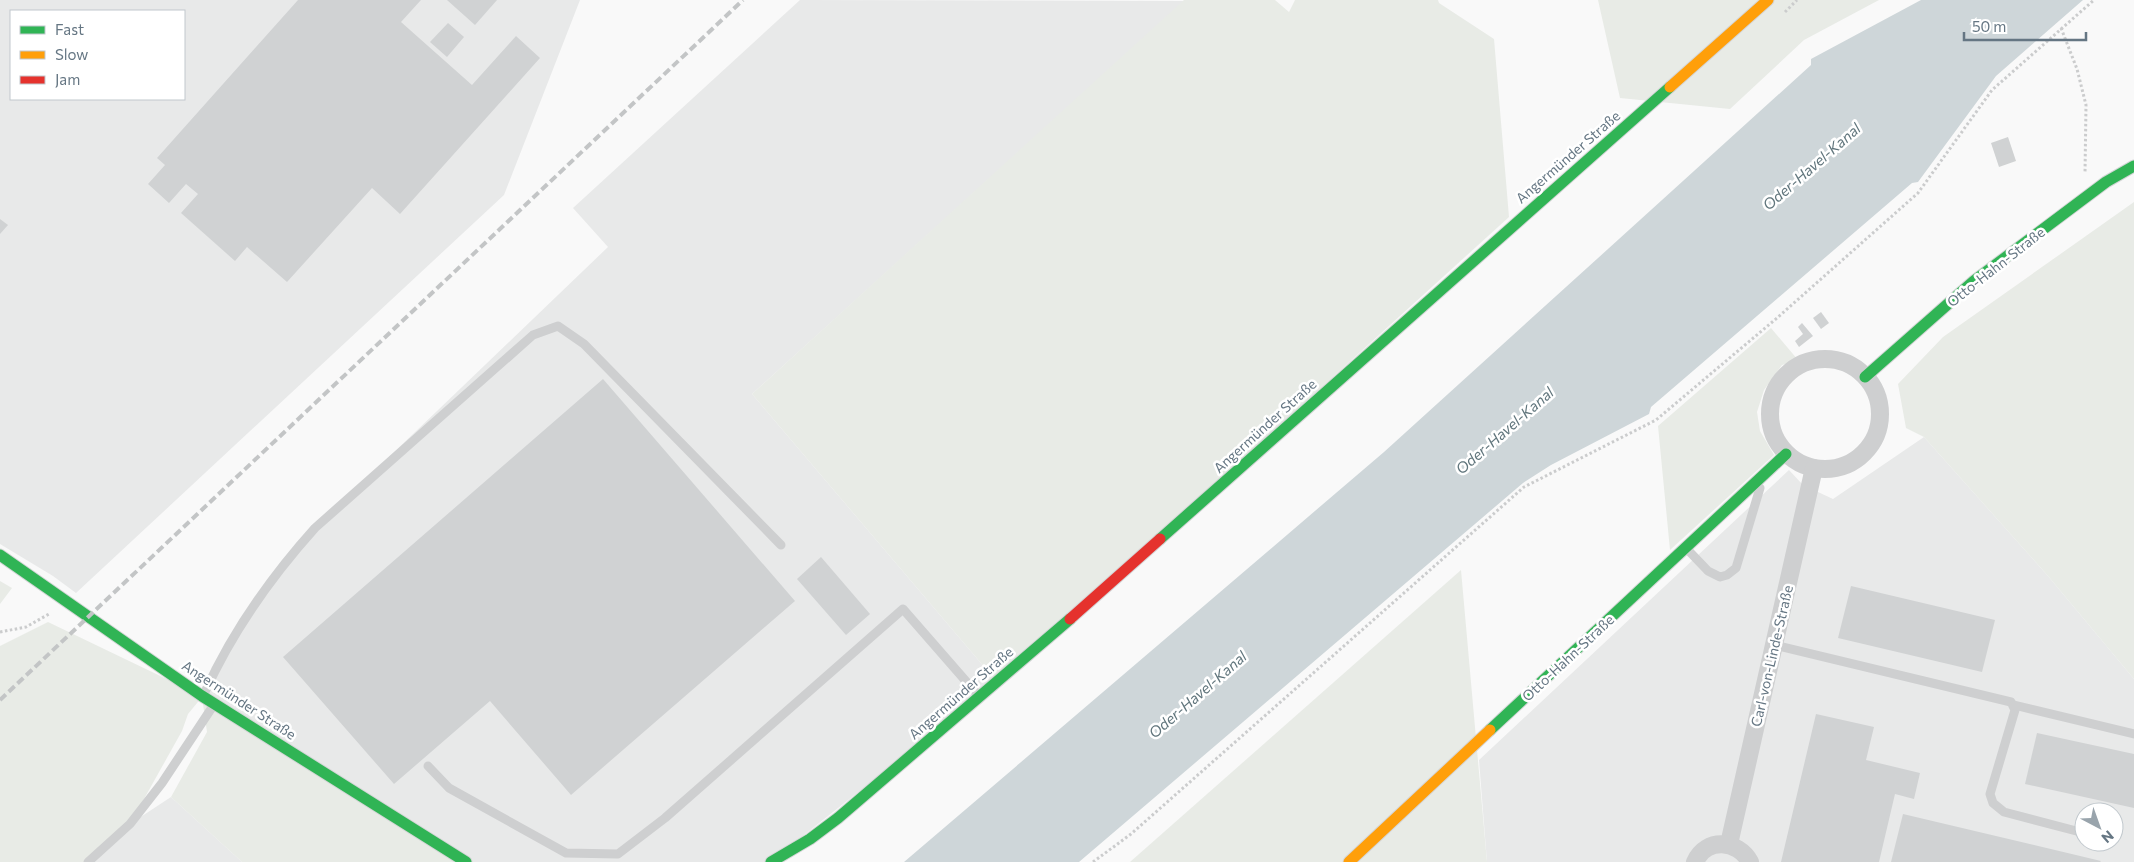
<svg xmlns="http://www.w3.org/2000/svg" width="2134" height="862" font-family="Commissioner,sans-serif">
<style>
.built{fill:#e8e9e9;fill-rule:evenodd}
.green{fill:#e8ebe6}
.water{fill:#ced6d9}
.building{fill:#d0d2d3}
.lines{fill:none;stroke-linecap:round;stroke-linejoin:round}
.fast-casing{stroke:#d5d6d7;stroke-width:13}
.slow-casing{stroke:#d5d6d7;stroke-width:13}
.jam-casing{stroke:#d5d6d7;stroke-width:13}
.path{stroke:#cbcccd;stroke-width:3;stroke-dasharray:2.5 2.5;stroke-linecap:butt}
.lane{stroke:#cecfd0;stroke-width:9}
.street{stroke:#cecfd0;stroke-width:18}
.fast{stroke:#30b455;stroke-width:11}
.slow{stroke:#ff9f0a;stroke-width:11}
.jam{stroke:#e5322d;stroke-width:11}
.rail{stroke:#c3c5c6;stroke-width:4;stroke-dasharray:8 4;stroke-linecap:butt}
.labels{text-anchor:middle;stroke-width:5;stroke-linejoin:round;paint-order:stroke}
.street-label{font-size:14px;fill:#657683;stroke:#fff}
.water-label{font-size:15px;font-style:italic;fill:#60757c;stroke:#fff}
</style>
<rect width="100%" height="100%" fill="#f9f9f9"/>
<!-- built -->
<g class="built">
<path d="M0 0H580L504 195 76 593 53 576 0 544ZM11 11H184V99H11Z"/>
<polygon points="800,0 1185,1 752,394 997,682 770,862 469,862 202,696 267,586 315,528 608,247 573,208"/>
<path d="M1924 437 2048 576 2134 679V862H1487L1479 760 1789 470 1803 485 1833 499ZM2084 812H2114V842H2084Z"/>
<polygon points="171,797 242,862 90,862 130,824"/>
</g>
<!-- green -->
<g class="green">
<polygon points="1184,0 1275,0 1289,12 1295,0 1438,0 1439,3 1494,39 1509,217 997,682 752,394"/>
<polygon points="1598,0 1879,0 1804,40 1730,109 1620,98"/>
<polygon points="2134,202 2134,679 2048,576 1924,437 1906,428 1898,384 1943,337"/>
<polygon points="1771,328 1798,360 1782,365 1764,390 1757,412 1760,431 1774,455 1670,550 1658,426"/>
<polygon points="1461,570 1487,862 1130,862"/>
<polygon points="0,581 12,588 0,604"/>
<polygon points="48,622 202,696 469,862 242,862 171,797 207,732 202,697 188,714 182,731 130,824 90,862 0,862 0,646"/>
</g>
<!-- water -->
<polygon class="water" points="1921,0 2083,0 1996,76 1918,182 1912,183 1651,407 1649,414 1551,465 1523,483 1079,862 904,862 1384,452 1811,65 1811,59"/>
<!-- building -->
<g class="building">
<polygon points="298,0 421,0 401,22 472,85 516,36 540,58 400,214 372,188 287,282 247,247 235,261 181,213 198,194 186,184 169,203 148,184 165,165 157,158"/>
<polygon points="447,0 497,0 475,25"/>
<polygon points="448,23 464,37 447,57 430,42"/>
<polygon points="2008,137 2016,161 1999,167 1991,143"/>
<polygon points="0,219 8,225 0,234"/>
<polygon points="1821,312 1829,323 1821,329 1813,318"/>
<polygon points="1802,323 1813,336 1799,347 1795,341 1803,334 1798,327"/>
<polygon points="603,379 795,601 571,795 490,701 394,784 283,657"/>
<polygon points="821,557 870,614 846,635 797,579"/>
<polygon points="1851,586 1995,620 1982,672 1838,638"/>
<polygon points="1816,714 1874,727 1866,760 1920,773 1914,799 1895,794 1879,862 1781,862"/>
<polygon points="2037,733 2134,754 2134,808 2025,784"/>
<polygon points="1903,814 2101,861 2100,862 1891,862"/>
</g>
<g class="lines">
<defs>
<g id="fast">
<polyline points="1865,377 1974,281 2106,182 2134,166"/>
<polyline points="1160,539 1670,87"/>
<polyline points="0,555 202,696 466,862"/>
<polyline points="1490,730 1786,454"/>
<polyline points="771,862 810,839 838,818 1070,619"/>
</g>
<g id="slow">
<polyline points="1670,87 1768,0"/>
<polyline points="1349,862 1490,730"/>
</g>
<polyline id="jam" points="1070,619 1160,539"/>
</defs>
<!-- fast casing -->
<use href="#fast" class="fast-casing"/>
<!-- slow casing -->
<use href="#slow" class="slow-casing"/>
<!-- jam casing -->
<use href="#jam" class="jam-casing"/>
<!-- path -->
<g class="path">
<polyline points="1785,12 1797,0"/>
<polyline points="2061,28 2077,69 2086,105 2085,173"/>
<polyline points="0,632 26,627 49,614"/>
<polyline points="1093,862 1131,834 1524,487 1656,420 1777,318 1918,193 1992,90 2094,0"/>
</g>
<!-- lane -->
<g class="lane">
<polyline points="1686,548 1708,571 1720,577 1727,575 1736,568 1760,488"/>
<polyline points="1774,645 2011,702 2015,710 1990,794 1993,803 2004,812 2084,833"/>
<path d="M204 694C231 634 271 577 315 528L533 335 558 326 584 344 781 545"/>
<polyline points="2014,705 2134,734"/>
<polyline points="428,766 449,788 566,853 618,854 665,818 903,609 978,695"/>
<polyline points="88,862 130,824 162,783 213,706"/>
</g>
<!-- street -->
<g class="street">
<circle cx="1825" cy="414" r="55"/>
<polyline points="1729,844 1814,468"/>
<path d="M1695 862C1706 837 1738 840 1750 862"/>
</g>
<!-- fast -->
<use href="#fast" class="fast"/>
<!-- slow -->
<use href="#slow" class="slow"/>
<!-- jam -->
<use href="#jam" class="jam"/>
<!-- rail -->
<polyline class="rail" points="0,700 743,0"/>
</g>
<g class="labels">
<!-- street labels -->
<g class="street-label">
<text transform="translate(1568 157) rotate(-41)" y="5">Angermünder Straße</text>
<text transform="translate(1996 267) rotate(-38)" y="5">Otto-Hahn-Straße</text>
<text transform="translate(1265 426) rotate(-42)" y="5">Angermünder Straße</text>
<text transform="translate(1772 656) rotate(-77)" y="5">Carl-von-Linde-Straße</text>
<text transform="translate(1568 658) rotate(-43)" y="5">Otto-Hahn-Straße</text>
<text transform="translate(961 693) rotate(-41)" y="5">Angermünder Straße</text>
<text transform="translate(239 700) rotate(33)" y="5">Angermünder Straße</text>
</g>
<!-- water labels -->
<g class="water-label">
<text transform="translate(1812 167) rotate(-41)" y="5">Oder-Havel-Kanal</text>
<text transform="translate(1505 431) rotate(-41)" y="5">Oder-Havel-Kanal</text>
<text transform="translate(1198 695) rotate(-41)" y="5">Oder-Havel-Kanal</text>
</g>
</g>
<!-- legend -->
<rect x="10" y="10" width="175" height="90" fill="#ffffff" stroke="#c1c8cd"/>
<rect x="20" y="26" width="25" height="8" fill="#30b455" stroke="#c1c8cd"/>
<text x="55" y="35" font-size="15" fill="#657683">Fast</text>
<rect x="20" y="51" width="25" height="8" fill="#ff9f0a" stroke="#c1c8cd"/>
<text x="55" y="60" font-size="15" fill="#657683">Slow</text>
<rect x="20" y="76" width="25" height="8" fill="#e5322d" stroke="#c1c8cd"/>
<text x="55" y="85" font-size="15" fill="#657683">Jam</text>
<!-- north arrow -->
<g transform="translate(2099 827) rotate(139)"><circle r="24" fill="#ffffff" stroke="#c1c8cd"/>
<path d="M0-4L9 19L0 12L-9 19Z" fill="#99a4ac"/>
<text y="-8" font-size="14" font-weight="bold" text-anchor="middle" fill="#657683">N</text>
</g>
<!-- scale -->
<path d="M1964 32v8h122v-8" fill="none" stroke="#657683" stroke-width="2.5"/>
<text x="1972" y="32" font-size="15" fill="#657683" stroke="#ffffff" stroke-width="4" paint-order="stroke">50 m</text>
</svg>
